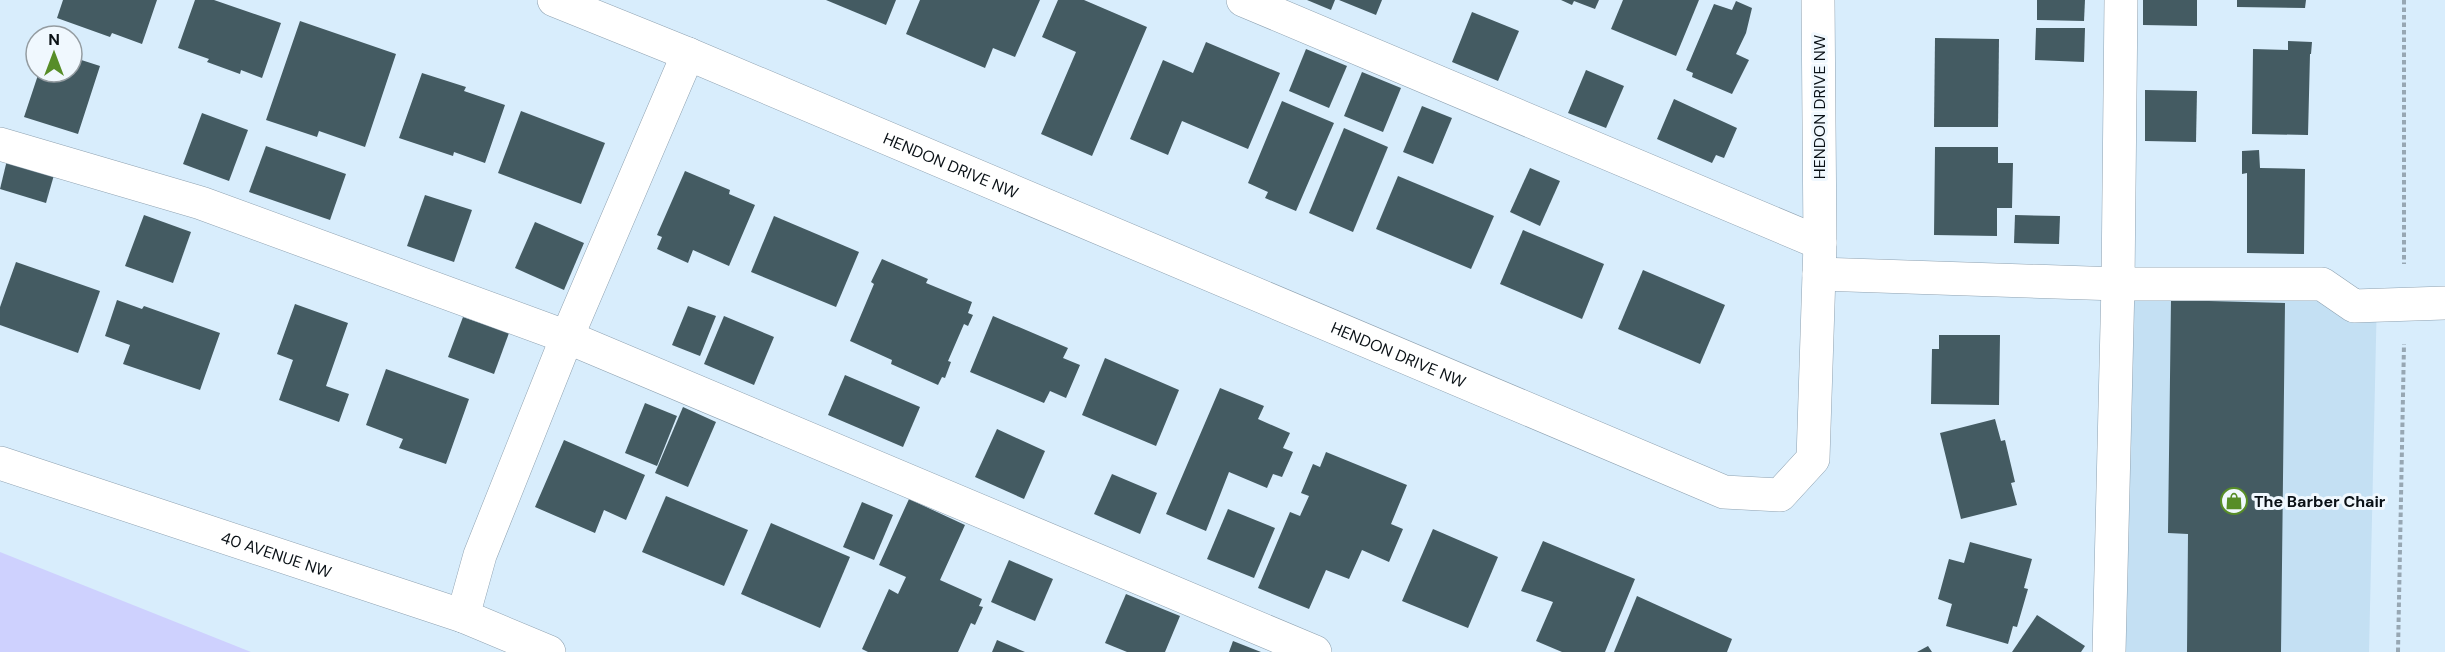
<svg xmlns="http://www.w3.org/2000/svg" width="2445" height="652" font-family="'DM Sans',sans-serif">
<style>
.built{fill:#c4e0f3}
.green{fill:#ced1fe}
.building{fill:#445b62}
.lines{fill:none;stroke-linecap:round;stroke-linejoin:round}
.minor-casing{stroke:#8fa2b1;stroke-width:34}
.path{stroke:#97a7b3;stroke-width:4;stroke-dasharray:4.5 3;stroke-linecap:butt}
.minor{stroke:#fff;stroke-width:33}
.labels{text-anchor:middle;stroke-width:6;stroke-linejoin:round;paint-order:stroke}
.street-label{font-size:16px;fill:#0a1116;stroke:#f0f8fe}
.poi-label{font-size:16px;font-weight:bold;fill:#0a1116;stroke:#f0f8fe;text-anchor:start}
</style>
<rect width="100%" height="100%" fill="#d8edfc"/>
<!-- built -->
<polygon class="built" points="2124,292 2377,295 2369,652 2121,652"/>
<!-- green -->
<polygon class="green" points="0,552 251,652 0,652"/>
<!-- building -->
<g class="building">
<polygon points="63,0 157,0 142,44 112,33 110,37 57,18"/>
<polygon points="195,0 214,0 281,23 262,78 241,70 240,74 207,62 209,59 178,48"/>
<polygon points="826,0 896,0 886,25"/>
<polygon points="920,0 1040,0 1015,57 993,48 985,68 906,34"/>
<polygon points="1058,0 1084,0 1147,27 1092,156 1041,134 1076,52 1042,37"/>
<polygon points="1307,0 1335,0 1331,10"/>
<polygon points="1339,0 1382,0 1376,15"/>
<polygon points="1561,0 1599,0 1595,9 1574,1 1572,5"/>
<polygon points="1623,0 1699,0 1676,56 1611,29"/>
<polygon points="2037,0 2085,0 2084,21 2037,20"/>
<polygon points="2143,0 2197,0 2197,26 2143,25"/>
<polygon points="2237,0 2306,0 2305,8 2237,7"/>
<polygon points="1736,1 1752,8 1746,33 1736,54 1749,60 1732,94 1692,77 1693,73 1686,70 1714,4 1732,10"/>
<polygon points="1472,12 1519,31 1498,81 1452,62"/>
<polygon points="300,21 396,54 365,147 319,131 317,137 266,120"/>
<polygon points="2036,28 2085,28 2084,62 2035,60"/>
<polygon points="1935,38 1999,39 1998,127 1934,127"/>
<polygon points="2288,41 2312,42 2311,54 2310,54 2308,135 2252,134 2253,49 2288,50"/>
<polygon points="1206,42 1280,73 1248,149 1182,121 1168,155 1130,139 1163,60 1193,73"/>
<polygon points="1306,49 1347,66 1329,108 1289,91"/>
<polygon points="72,57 100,66 78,134 24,117 39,72 72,72"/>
<polygon points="1586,70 1624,86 1606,128 1568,113"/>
<polygon points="1362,72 1401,88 1383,132 1344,116"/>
<polygon points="422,73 466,87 464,91 505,105 485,163 454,152 453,156 399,138"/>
<polygon points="2145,90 2197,91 2196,142 2145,141"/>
<polygon points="1674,99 1737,128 1724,158 1716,155 1712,163 1657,139"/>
<polygon points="1282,101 1334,123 1296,211 1265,198 1268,192 1248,183"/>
<polygon points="1422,106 1452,118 1433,164 1403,152"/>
<polygon points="521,111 605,143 581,204 498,173"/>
<polygon points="202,113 248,130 229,181 183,164"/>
<polygon points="1344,128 1388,147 1353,232 1309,213"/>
<polygon points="266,146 346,174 330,220 249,192"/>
<polygon points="1935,147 1998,147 1998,163 2013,163 2012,208 1997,208 1997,236 1934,235"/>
<polygon points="2259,150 2260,168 2305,169 2304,254 2247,253 2247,173 2242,174 2242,151"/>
<polygon points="7,160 54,175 46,203 0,189"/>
<polygon points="1530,168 1560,181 1540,226 1510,212"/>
<polygon points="685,171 730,190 729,194 755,205 729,266 693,250 688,263 657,249 662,237 657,235"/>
<polygon points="1398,176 1494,216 1471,269 1376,229"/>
<polygon points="425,195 472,210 454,262 407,246"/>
<polygon points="144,215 191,232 173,283 125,266"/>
<polygon points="2015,215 2060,216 2059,244 2014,243"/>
<polygon points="774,216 859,252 836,307 751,272"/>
<polygon points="535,222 584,243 564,290 515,268"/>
<polygon points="1523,230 1604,264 1582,319 1500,284"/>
<polygon points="882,259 928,279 926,283 972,302 968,313 973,315 968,326 964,324 948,361 951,362 945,378 942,377 938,385 891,364 892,360 850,341 874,284 871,282"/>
<polygon points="16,262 100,291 78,353 0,325 0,307"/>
<polygon points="1643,270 1725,305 1700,364 1618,329"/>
<polygon points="117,300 142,309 144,306 220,333 200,390 123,364 130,345 105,336"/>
<polygon points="2171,300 2285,303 2281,652 2187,652 2188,534 2168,533"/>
<polygon points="295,304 348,323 326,386 349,394 339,422 279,400 293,360 277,354"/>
<polygon points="688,306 716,316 700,356 672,345"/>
<polygon points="724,316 774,337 754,385 704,364"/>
<polygon points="993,316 1068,348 1063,358 1080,365 1066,398 1050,391 1044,403 970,372"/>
<polygon points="463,317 509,333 494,374 448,357"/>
<polygon points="1939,335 2000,335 1999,405 1931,404 1932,349 1939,349"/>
<polygon points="1105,358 1179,390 1156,446 1082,415"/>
<polygon points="386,369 469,399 446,464 399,448 403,439 366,425"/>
<polygon points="845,375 920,407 903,447 828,415"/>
<polygon points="1220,388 1264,406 1258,419 1290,433 1283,448 1293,452 1282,477 1273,474 1267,488 1229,472 1206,531 1166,514"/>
<polygon points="645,403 677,416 657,466 625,453"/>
<polygon points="683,407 716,422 688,487 655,473"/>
<polygon points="1995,419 2001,441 2005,440 2015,482 2011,483 2017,505 1961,519 1940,433"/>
<polygon points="997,429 1045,451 1024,499 975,477"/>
<polygon points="564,440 645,475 626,520 604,510 595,533 535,507"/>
<polygon points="1326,452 1407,485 1391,524 1403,529 1389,562 1362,550 1349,579 1326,570 1309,609 1258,588 1290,512 1300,516 1309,496 1301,493 1313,464 1320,467"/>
<polygon points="1112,474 1157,493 1140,534 1094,514"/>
<polygon points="666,496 748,530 724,586 642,552"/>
<polygon points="909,499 965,525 940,580 982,599 979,606 983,607 975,625 971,623 958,652 868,652 862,649 889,589 898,594 906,577 879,565"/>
<polygon points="862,502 893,515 874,560 843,547"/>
<polygon points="1228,509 1275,528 1254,578 1207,559"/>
<polygon points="771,523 850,557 820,628 741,594"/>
<polygon points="1433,529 1498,557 1468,628 1402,601"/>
<polygon points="1543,541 1635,579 1605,652 1562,652 1536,641 1553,602 1521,591"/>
<polygon points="1970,542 2032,559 2024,588 2028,589 2017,627 2013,626 2008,644 1946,626 1952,604 1938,599 1949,559 1964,563"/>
<polygon points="1009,560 1053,579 1035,621 991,602"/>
<polygon points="1126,594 1180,616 1165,652 1127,652 1105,643"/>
<polygon points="1637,596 1732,639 1727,652 1614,652"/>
<polygon points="2037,615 2085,646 2081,652 2012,652"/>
<polygon points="997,640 1025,652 992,652"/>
<polygon points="1233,641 1261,652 1229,652"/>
<polygon points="1928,646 1932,652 1917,652"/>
</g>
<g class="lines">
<defs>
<g id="minor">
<path id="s1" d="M554 0 688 54 1724 492 1780 495 1813 459 1820 243 1818 0"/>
<polyline points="1243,0 1820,243"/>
<polyline points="0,144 201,203 567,337 1315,652"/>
<polyline points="1819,274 2118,284 2322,284 2354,306 2445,303"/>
<path id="s2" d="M0 463 463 616 549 652"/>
<polyline points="463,616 480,555 567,337 688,54"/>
<polyline points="2109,652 2118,284 2121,0"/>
</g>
</defs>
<!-- minor casing -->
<use href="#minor" class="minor-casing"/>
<!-- path -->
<g class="path">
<polyline points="2404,0 2404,264"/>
<polyline points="2398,652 2404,344"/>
</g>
<!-- minor -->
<use href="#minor" class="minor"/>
</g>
<!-- icons -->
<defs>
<symbol id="shop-ring" viewBox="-11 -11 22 22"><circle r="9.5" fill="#f0f8fe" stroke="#578d28" stroke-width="1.5"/><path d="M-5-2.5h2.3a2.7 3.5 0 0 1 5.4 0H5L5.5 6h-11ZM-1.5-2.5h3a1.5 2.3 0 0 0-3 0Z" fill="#578d28"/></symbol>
</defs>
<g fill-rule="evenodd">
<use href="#shop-ring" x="2219" y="486" width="30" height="30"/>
</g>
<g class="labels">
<!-- street labels -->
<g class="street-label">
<text transform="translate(1819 107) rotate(-90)" y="6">HENDON DRIVE NW</text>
<text dy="6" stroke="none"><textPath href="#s1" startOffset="430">HENDON DRIVE NW</textPath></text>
<text dy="6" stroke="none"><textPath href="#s1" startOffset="916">HENDON DRIVE NW</textPath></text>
<text dy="6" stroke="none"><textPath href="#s2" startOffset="291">40 AVENUE NW</textPath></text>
</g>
<!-- poi labels -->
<g class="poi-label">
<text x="2254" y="507">The Barber Chair</text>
</g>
</g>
<!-- north arrow -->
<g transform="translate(54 54)"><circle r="28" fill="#f0f8fe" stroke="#949ca1" stroke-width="1.5"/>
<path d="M0-4.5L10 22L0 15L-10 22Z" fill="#578d28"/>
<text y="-9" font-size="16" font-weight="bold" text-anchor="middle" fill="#0a1116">N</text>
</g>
</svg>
